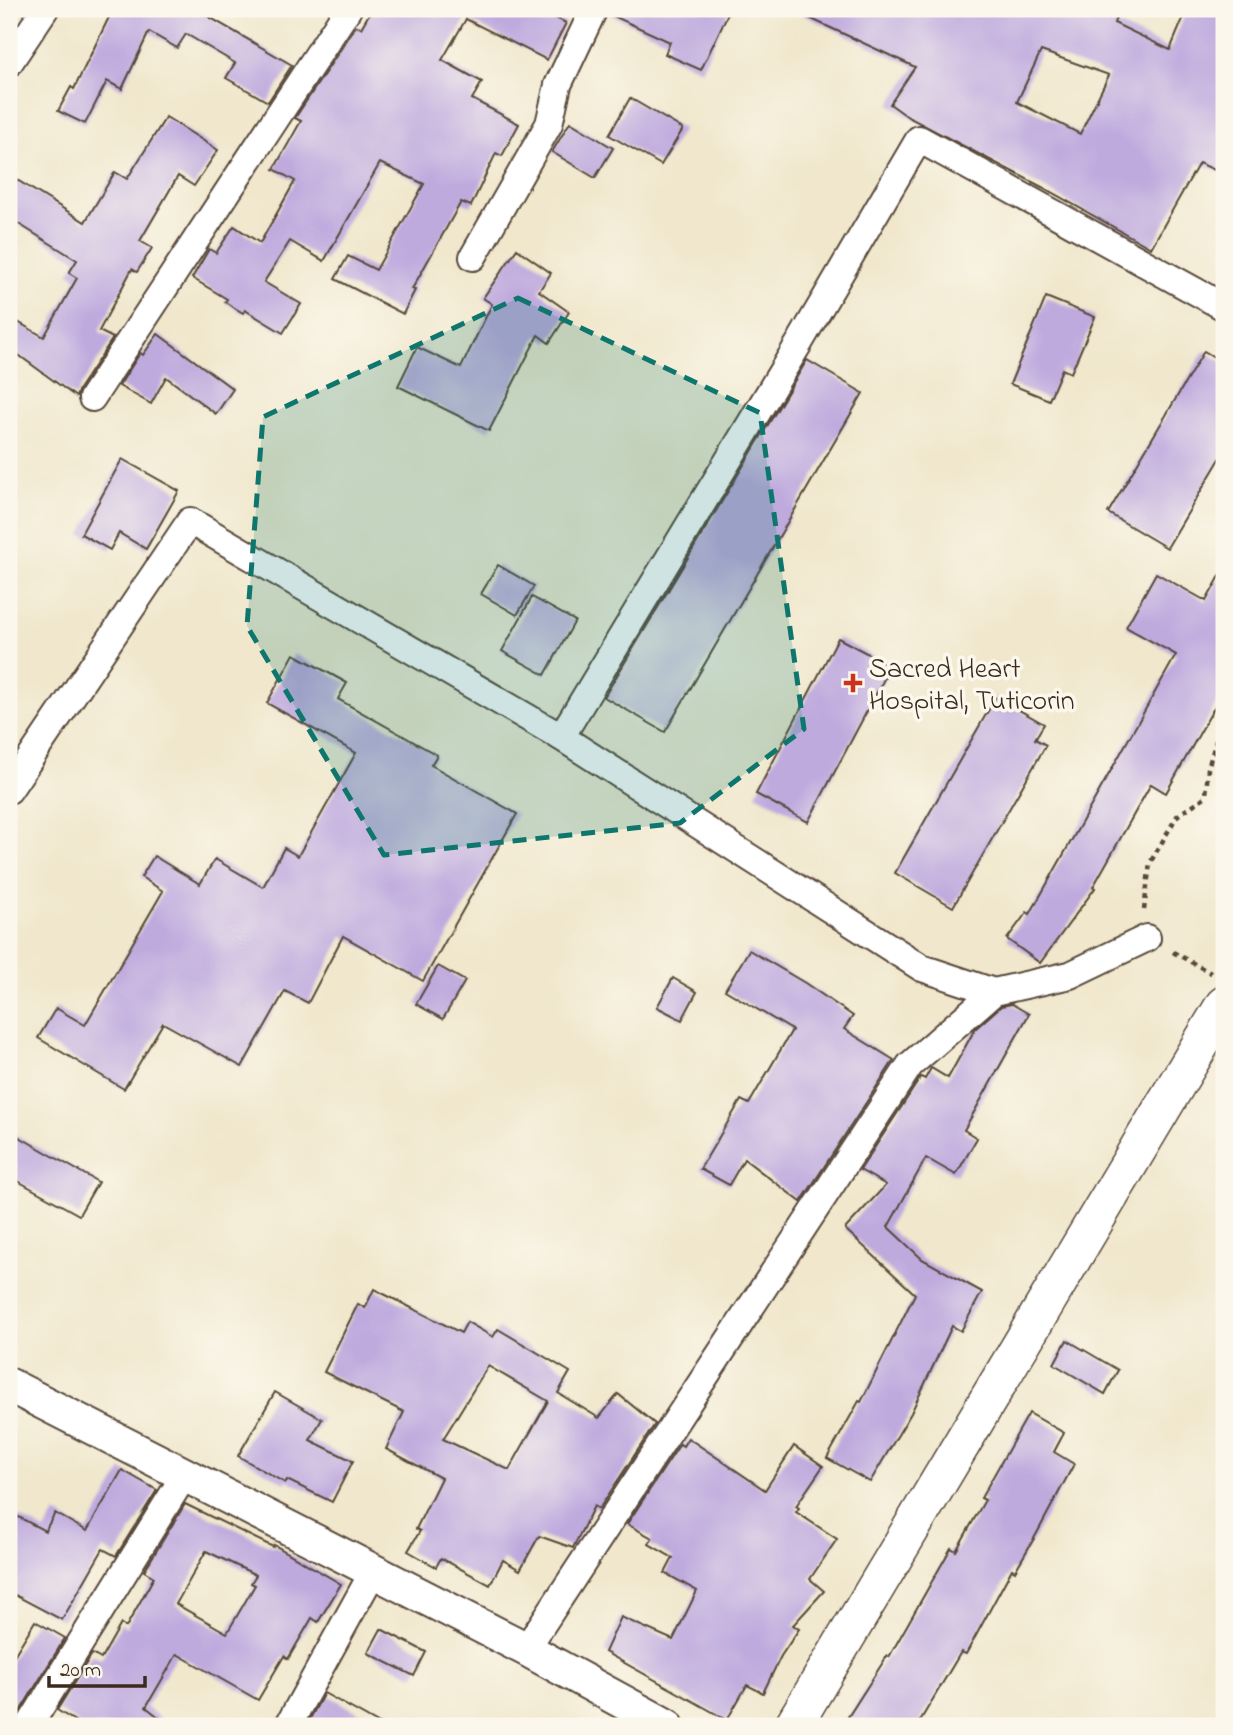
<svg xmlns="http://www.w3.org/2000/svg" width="1233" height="1735" font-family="'Indie Flower',sans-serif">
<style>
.building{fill:#bfaade;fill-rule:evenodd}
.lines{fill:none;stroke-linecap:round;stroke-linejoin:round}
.minor-casing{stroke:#564638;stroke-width:30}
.tertiary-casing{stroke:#564638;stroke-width:37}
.secondary-casing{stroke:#564638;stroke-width:40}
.path{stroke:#564638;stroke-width:4.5;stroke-dasharray:5 5;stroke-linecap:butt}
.minor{stroke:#fff;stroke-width:26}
.tertiary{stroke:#fff;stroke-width:33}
.secondary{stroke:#fff;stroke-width:37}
.marked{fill:#0f766e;fill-opacity:0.2;stroke:#0f766e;stroke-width:5;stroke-dasharray:14 9;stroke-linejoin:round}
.poi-dot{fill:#c8321e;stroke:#fbf7ec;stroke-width:2.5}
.labels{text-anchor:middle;stroke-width:7;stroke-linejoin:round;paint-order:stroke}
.poi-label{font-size:28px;fill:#3b2a1e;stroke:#fbf7ec;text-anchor:start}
</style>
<rect width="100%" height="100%" fill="#fbf7ec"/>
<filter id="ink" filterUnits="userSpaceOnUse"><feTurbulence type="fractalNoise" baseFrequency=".0143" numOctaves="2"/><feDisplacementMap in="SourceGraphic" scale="14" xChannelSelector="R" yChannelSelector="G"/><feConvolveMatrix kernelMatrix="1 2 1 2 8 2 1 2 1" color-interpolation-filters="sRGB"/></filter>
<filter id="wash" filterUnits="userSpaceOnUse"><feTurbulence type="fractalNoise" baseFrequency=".00686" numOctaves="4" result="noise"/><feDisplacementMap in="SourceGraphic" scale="28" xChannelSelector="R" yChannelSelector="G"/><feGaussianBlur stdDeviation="1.57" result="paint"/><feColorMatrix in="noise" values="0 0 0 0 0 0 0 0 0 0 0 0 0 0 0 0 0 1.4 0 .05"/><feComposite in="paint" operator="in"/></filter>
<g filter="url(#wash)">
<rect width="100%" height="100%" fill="#f0e7cc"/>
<g id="blocks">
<!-- building -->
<g class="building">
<polygon points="109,9 200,9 199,11 292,65 268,102 226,78 235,63 186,34 177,48 149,32 122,89 107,81 85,124 58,111 71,87 74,89 112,11"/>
<polygon points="372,9 538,9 566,23 547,60 466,19 442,60 482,82 472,99 519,124 502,156 496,153 471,206 461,202 412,289 415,290 403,314 335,279 348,256 376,270 424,184 380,163 324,261 290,241 264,282 301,304 283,333 245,310 243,313 225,302 227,299 192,278 209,249 216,253 234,226 260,243 295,181 274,169 301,121 295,118 356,26 361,28"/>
<polygon points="610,9 730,9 701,70 665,54 670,42 609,14"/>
<path d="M790 9H1119L1114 23 1170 50 1187 9H1224V174L1199 163 1151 248 1042 187 908 117 890 104 915 67ZM1041 51 1109 75 1080 134 1017 102Z"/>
<polygon points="630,98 683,129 661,165 609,135"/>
<polygon points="166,117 218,150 194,186 178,176 140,241 152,248 137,272 132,269 99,331 113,338 79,389 76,397 9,348 9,317 44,337 77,278 69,273 77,260 9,218 9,175 85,222 115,172 127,179"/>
<polygon points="570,122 613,148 595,178 552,152"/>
<polygon points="517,249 551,273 539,291 569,312 549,343 538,335 489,431 398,386 417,347 461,368 492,304 483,298"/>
<polygon points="1046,297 1095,317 1071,373 1062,369 1049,400 1010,384"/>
<polygon points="158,334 233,389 216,414 166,377 151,404 119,386 140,353 143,355"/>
<polygon points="1204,351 1224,363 1224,452 1167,548 1108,513"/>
<polygon points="807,360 863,393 665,732 604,697"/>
<polygon points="122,459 179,491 146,549 119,533 110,550 81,534"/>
<polygon points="498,565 534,586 517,615 481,594"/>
<polygon points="1224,569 1224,690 1166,793 1151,784 1093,887 1095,888 1040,963 1007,939 1027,912 1030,914 1176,655 1126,627 1156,573 1206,601"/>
<polygon points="532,597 575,621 545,675 502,651"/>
<polygon points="838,638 891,666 808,822 756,794"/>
<polygon points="294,654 347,683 338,699 437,755 431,765 517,814 423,981 343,936 308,1003 285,991 242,1067 163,1023 124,1089 38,1038 56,1008 85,1025 163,891 141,877 154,856 200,884 215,859 263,887 284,848 298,856 356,753 267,703"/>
<polygon points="996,697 1044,724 1035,739 1046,745 953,907 895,873"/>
<polygon points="749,950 805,983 853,1016 844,1029 894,1060 801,1202 744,1159 729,1185 700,1169 741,1100 749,1104 792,1030 725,990"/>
<polygon points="438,966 465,981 443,1019 416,1004"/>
<polygon points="673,978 697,992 682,1020 657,1007"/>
<polygon points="1012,1004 1029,1014 964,1130 977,1138 956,1175 926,1158 888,1227 922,1259 982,1292 961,1331 952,1326 911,1413 870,1482 827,1458 859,1401 861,1402 915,1294 845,1229 886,1185 860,1170 921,1077 925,1079 931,1068 948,1078 975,1029 1001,1006"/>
<polygon points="9,1131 98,1182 79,1215 9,1176"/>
<path d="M374 1289 461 1333 467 1322 493 1337 498 1329 570 1372 558 1393 599 1418 618 1394 655 1424 599 1509 594 1506 573 1548 539 1536 520 1570 503 1560 490 1585 441 1558 436 1567 408 1551 420 1531 416 1529 441 1478 386 1449 404 1412 324 1372 358 1304 365 1308ZM488 1366 548 1401 509 1470 443 1439Z"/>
<polygon points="1067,1340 1118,1370 1105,1394 1054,1364"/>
<polygon points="275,1392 322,1419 310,1440 353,1461 332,1502 287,1480 285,1483 238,1456"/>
<polygon points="1029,1413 1064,1433 1054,1452 1074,1464 1036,1535 1015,1571 1012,1569 966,1654 961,1652 917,1726 864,1726 848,1717 887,1656 889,1657 951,1548 956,1551 985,1500 981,1498"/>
<polygon points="688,1438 765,1490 794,1446 823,1466 796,1506 799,1508 796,1512 837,1539 810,1579 824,1591 793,1625 799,1629 781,1656 763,1693 747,1685 727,1720 605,1652 621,1617 673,1640 697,1591 665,1573 673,1558 649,1544 652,1538 627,1524 680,1444 683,1446"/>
<polygon points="122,1470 157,1490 116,1556 103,1549 62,1620 9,1592 9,1512 45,1531 55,1513 87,1531"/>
<path d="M185 1504 273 1547 274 1545 341 1584 318 1622 312 1618 288 1659 284 1656 258 1700 177 1654 146 1707 170 1726H83L57 1710 92 1654 101 1659 121 1624 126 1627 154 1577 144 1571ZM206 1551 256 1575 251 1583 255 1585 227 1633 176 1604Z"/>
<polygon points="35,1621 65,1638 16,1718 13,1726 9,1726 9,1664"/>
<polygon points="381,1629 426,1652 414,1676 368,1653"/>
<polygon points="324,1693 383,1726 306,1726"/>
</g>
</g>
</g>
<g filter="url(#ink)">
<use href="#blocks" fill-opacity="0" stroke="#564638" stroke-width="2"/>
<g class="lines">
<defs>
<g id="minor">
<polyline points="9,63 45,9"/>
<polyline points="473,257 549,124 558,85 594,9"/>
<polyline points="92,398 348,9"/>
<polyline points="9,790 190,521 561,737"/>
<polyline points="1147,938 1070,975 994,992 922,968 561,737 798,345 919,139 1224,307"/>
<polyline points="526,1649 910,1065 994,992"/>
<polyline points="29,1726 184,1476"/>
<polyline points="288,1726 373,1572"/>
</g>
<polyline id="tertiary" points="9,1385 526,1649 667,1726"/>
<polyline id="secondary" points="793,1726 1224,1005"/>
</defs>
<!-- minor casing -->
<use href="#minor" class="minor-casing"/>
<!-- tertiary casing -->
<use href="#tertiary" class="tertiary-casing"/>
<!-- secondary casing -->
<use href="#secondary" class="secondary-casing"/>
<!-- path -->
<g class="path">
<polyline points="1144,910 1150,863 1177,816 1206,796 1208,768 1221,724 1224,720"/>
<polyline points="1173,952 1211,973"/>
</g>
<!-- minor -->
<use href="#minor" class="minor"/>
<!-- tertiary -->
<use href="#tertiary" class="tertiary"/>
<!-- secondary -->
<use href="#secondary" class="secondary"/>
</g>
</g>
<!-- marked area -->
<path class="marked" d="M518 298 760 413 804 729 680 823 384 855 247 626 263 417Z"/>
<!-- markers -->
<path class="poi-dot" d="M849.5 672.5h7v7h7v7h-7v7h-7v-7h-7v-7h7z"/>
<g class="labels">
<!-- poi labels -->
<g class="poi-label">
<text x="869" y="677">Sacred Heart<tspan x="869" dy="32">Hospital, Tuticorin</tspan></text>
</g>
</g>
<!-- margin -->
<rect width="1233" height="1735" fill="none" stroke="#fbf7ec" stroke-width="35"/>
<!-- scale -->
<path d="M49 1676v10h96v-10" fill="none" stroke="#3b2a1e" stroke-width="3.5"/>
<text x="60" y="1676" font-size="21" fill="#3b2a1e" stroke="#fbf7ec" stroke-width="5" paint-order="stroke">20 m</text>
</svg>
